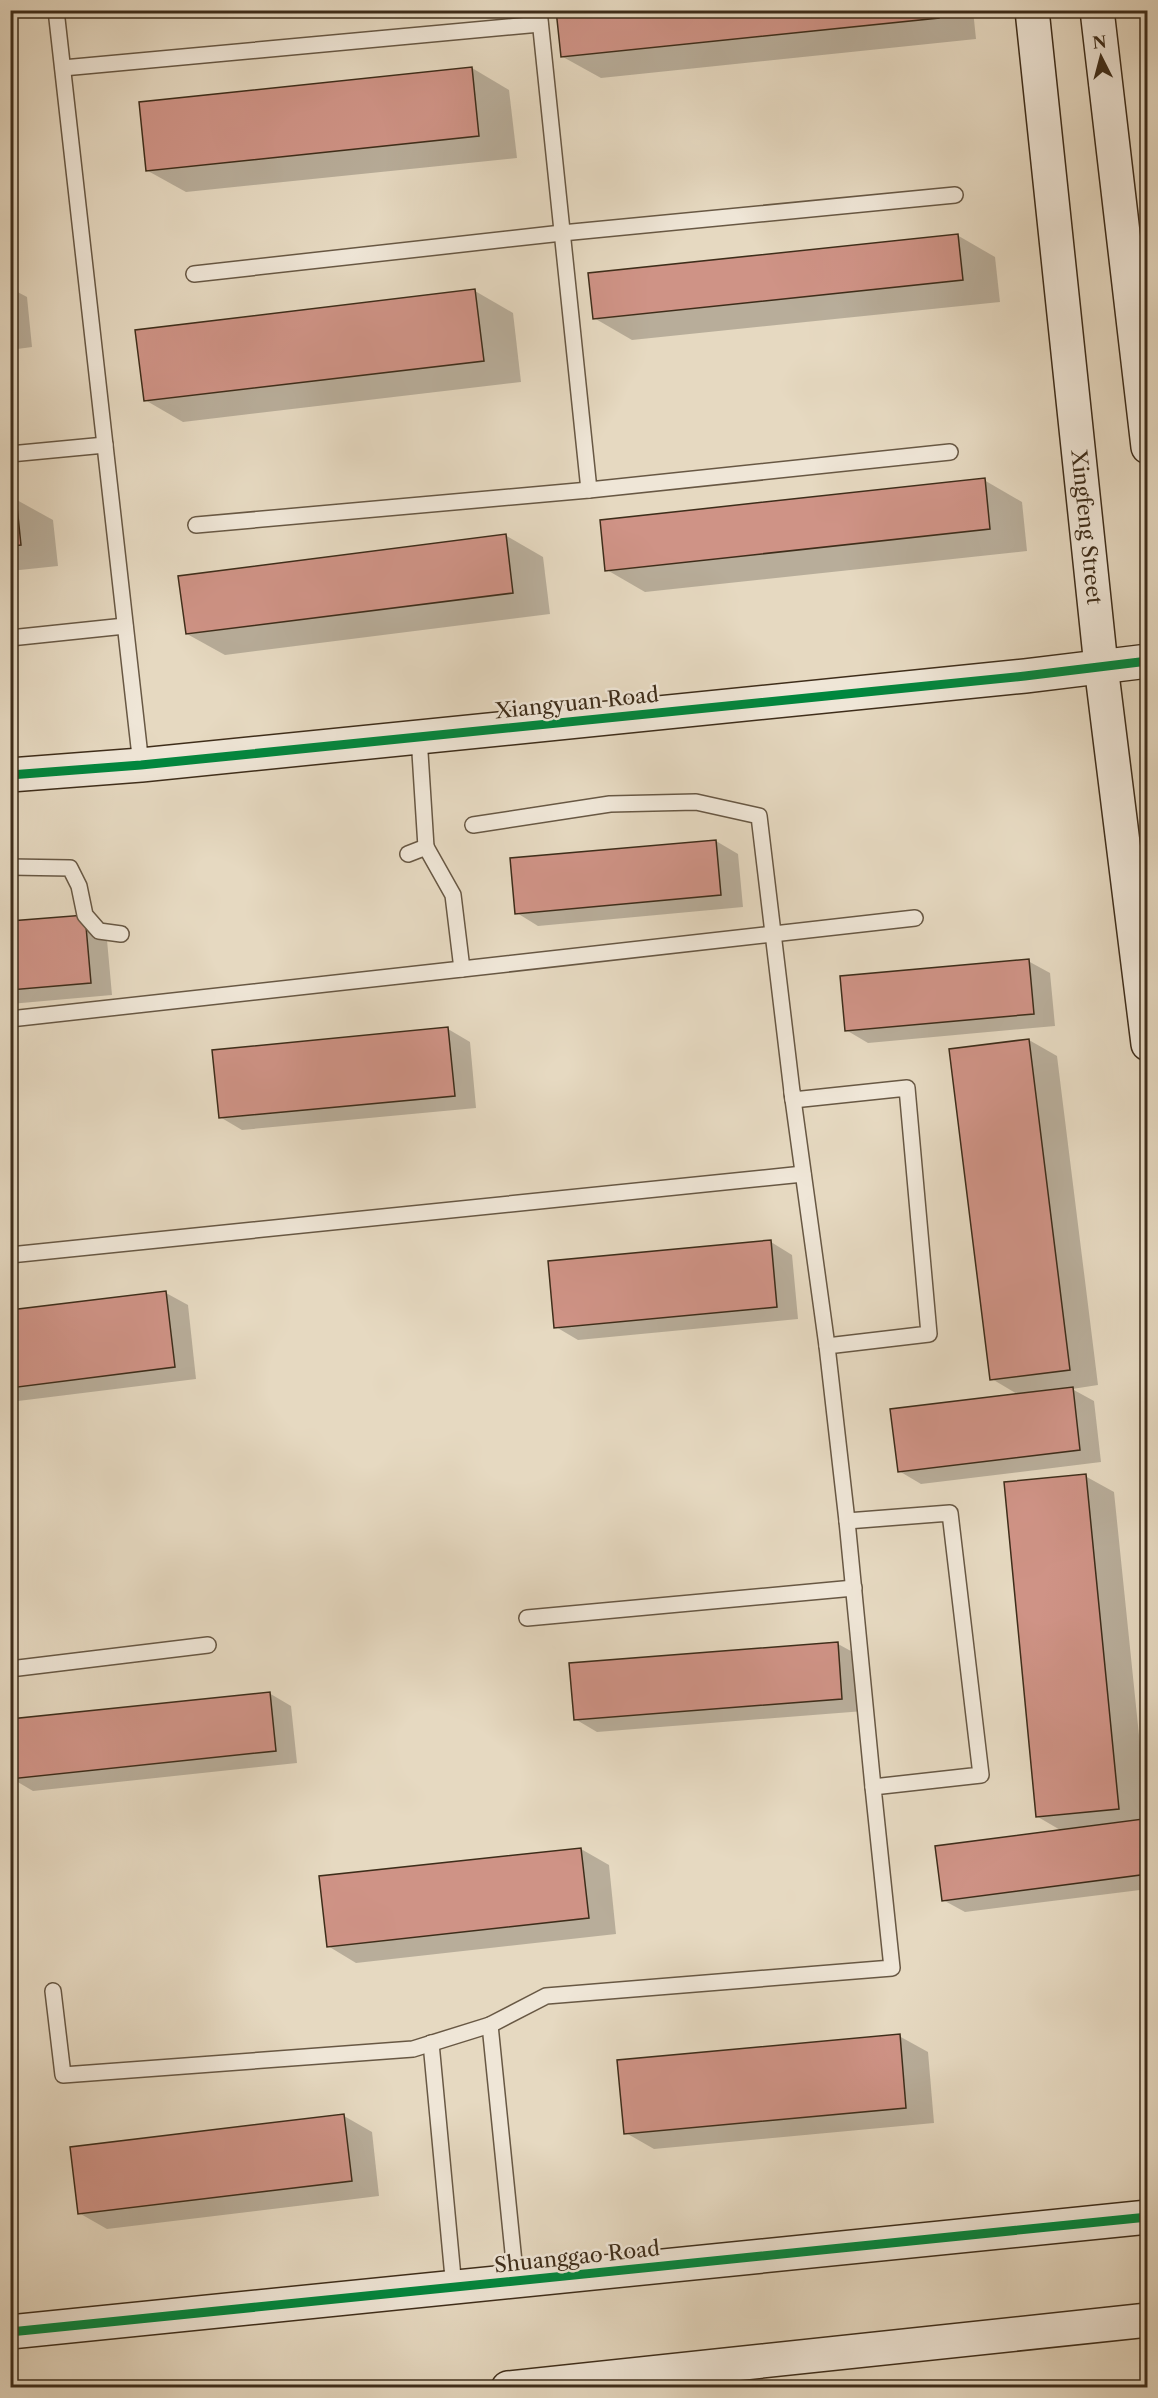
<svg xmlns="http://www.w3.org/2000/svg" width="1158" height="2398" font-family="'Libre Caslon Text',serif">
<style>
.shadow{fill:#0003}
.building{fill:#cf9386;stroke:#3e2d1a;stroke-width:1.5}
.lines{fill:none;stroke-linecap:round;stroke-linejoin:round}
.lane-casing{stroke:#685844;stroke-width:18}
.secondary-casing{stroke:#3e2d1a;stroke-width:36}
.lane{stroke:#efe6d7;stroke-width:15}
.secondary{stroke:#efe6d7;stroke-width:33}
.cycleway-casing{stroke:#efe6d7;stroke-width:13}
.cycleway{stroke:#00873e;stroke-width:9}
.labels{text-anchor:middle;stroke-width:5;stroke-linejoin:round;paint-order:stroke}
.street-label{font-size:21px;fill:#3e2d1a;stroke:#efe6d7}
</style>
<rect width="100%" height="100%" fill="#e6d9c1"/>
<filter id="stains"><feTurbulence type="fractalNoise" baseFrequency=".00333" numOctaves="4"/><feColorMatrix values="0 0 0 0 .2 0 0 0 0 .09 0 0 0 0 .02 0 0 0 .5 -.17"/></filter>
<radialGradient id="worn" r=".72"><stop offset=".6" stop-color="#630" stop-opacity="0"/><stop offset="1" stop-color="#630" stop-opacity=".3"/></radialGradient>
<!-- shadow -->
<g class="shadow">
<polygon points="558,10 973,10 976,39 601,78 563,57"/>
<polygon points="472,68 509,90 517,158 186,192 148,171"/>
<polygon points="957,235 995,257 1000,302 632,340 594,318"/>
<polygon points="10,288 27,297 32,347 10,350"/>
<polygon points="475,291 513,313 521,382 183,422 145,400"/>
<polygon points="984,480 1022,502 1027,551 645,592 607,570"/>
<polygon points="10,499 15,499 53,520 58,566 10,571"/>
<polygon points="505,535 543,557 550,614 225,655 187,634"/>
<polygon points="716,841 738,854 743,907 538,926 517,913"/>
<polygon points="10,923 106,929 112,995 10,1004"/>
<polygon points="1028,961 1050,973 1055,1026 868,1043 846,1030"/>
<polygon points="448,1029 470,1042 476,1108 242,1130 220,1117"/>
<polygon points="1029,1040 1057,1056 1098,1385 1072,1389 1094,1401 1101,1462 921,1484 899,1471 1019,1395 992,1379"/>
<polygon points="771,1242 792,1255 798,1319 578,1340 556,1327"/>
<polygon points="166,1293 188,1305 196,1379 10,1402 10,1312"/>
<polygon points="1085,1476 1114,1492 1148,1823 1148,1889 965,1912 943,1900 1062,1831 1038,1817"/>
<polygon points="838,1644 860,1656 864,1711 597,1732 575,1719"/>
<polygon points="269,1693 291,1706 297,1763 33,1791 11,1778"/>
<polygon points="581,1849 609,1865 616,1934 356,1963 328,1946"/>
<polygon points="899,2036 928,2052 934,2123 654,2149 626,2133"/>
<polygon points="344,2116 372,2132 379,2196 107,2229 79,2213"/>
</g>
<!-- building -->
<g class="building">
<polygon points="556,10 938,10 939,18 561,57"/>
<polygon points="472,67 479,136 146,171 139,102"/>
<polygon points="958,234 963,280 593,319 588,273"/>
<polygon points="475,289 484,361 144,401 135,330"/>
<polygon points="985,478 990,529 605,571 600,520"/>
<polygon points="16,497 21,545 10,546 10,498"/>
<polygon points="506,534 513,593 186,634 178,576"/>
<polygon points="716,840 721,895 515,914 510,858"/>
<polygon points="85,915 91,983 10,990 10,921"/>
<polygon points="1029,959 1034,1014 845,1031 840,976"/>
<polygon points="448,1027 455,1096 219,1118 212,1050"/>
<polygon points="1029,1039 1070,1370 990,1380 949,1049"/>
<polygon points="771,1240 777,1307 554,1328 548,1261"/>
<polygon points="166,1291 175,1367 10,1388 10,1310"/>
<polygon points="1073,1387 1080,1450 898,1472 890,1409"/>
<polygon points="1086,1474 1119,1809 1036,1817 1004,1482"/>
<polygon points="838,1642 842,1699 574,1720 569,1663"/>
<polygon points="270,1692 276,1751 10,1779 10,1719"/>
<polygon points="1143,1819 1148,1853 1148,1874 942,1901 935,1846"/>
<polygon points="581,1848 589,1918 327,1947 319,1876"/>
<polygon points="900,2034 906,2108 624,2134 617,2060"/>
<polygon points="344,2114 352,2181 78,2214 70,2147"/>
</g>
<g class="lines">
<defs>
<g id="lane">
<polyline points="56,10 141,765"/>
<polyline points="539,10 589,490"/>
<polyline points="63,68 540,24"/>
<polyline points="194,274 562,233 955,195"/>
<polyline points="10,454 105,445"/>
<polyline points="196,525 589,490 950,452"/>
<polyline points="10,638 125,626"/>
<polyline points="426,847 453,895 462,969 915,918"/>
<polyline points="408,854 426,847 419,737"/>
<polyline points="10,867 70,868 79,886 85,915 99,931 121,934"/>
<polyline points="10,1019 462,969"/>
<polyline points="792,1092 827,1346"/>
<polyline points="10,1255 803,1174"/>
<polyline points="847,1521 873,1787"/>
<polyline points="527,1618 854,1588"/>
<polyline points="10,1669 208,1645"/>
<polyline points="53,1991 63,2075 413,2049 490,2025 546,1996 892,1968 873,1787 981,1775 950,1513 847,1521 827,1346 929,1334 907,1088 793,1100 759,816 696,802 610,804 473,825"/>
<polyline points="490,2025 516,2282"/>
<polyline points="431,2043 454,2288"/>
</g>
<g id="secondary">
<path id="s1" d="M1032 10 1101 666 1148 1044"/>
<polyline points="1097,10 1148,447"/>
<polyline points="10,775 141,765 1025,676 1148,661"/>
<polyline points="10,2332 1148,2217"/>
<polyline points="508,2388 1148,2320"/>
</g>
</defs>
<!-- lane casing -->
<use href="#lane" class="lane-casing"/>
<!-- secondary casing -->
<use href="#secondary" class="secondary-casing"/>
<!-- lane -->
<use href="#lane" class="lane"/>
<!-- secondary -->
<use href="#secondary" class="secondary"/>
<defs>
<g id="cycleway">
<polyline points="10,775 141,765 1025,676 1148,661"/>
<polyline points="10,2332 1148,2217"/>
</g>
</defs>
<!-- cycleway casing -->
<use href="#cycleway" class="cycleway-casing"/>
<!-- cycleway -->
<use href="#cycleway" class="cycleway"/>
</g>
<g class="labels">
<!-- street labels -->
<g class="street-label">
<text dy="7" stroke="none"><textPath href="#s1" startOffset="520">Xingfeng Street</textPath></text>
<text transform="translate(577 703) rotate(-6)" y="7">Xiangyuan Road</text>
<text transform="translate(577 2257) rotate(-6)" y="7">Shuanggao Road</text>
</g>
</g>
<!-- margin -->
<rect width="1158" height="2398" fill="none" stroke="#e6d9c1" stroke-width="36"/>
<rect x="12" y="12" width="1134" height="2374" fill="none" stroke="#3e2d1a" stroke-width="3"/>
<rect x="18" y="18" width="1122" height="2362" fill="none" stroke="#3e2d1a" stroke-width="1.5"/>
<!-- north arrow -->
<g transform="translate(1101 57) rotate(354)" stroke="#efe6d7" stroke-width="4.5" paint-order="stroke">
<path d="M0-4.5L10 22L0 15L-10 22Z" fill="#3e2d1a"/>
<text y="-9" font-size="16" font-weight="bold" text-anchor="middle" fill="#3e2d1a">N</text>
</g>
<rect width="100%" height="100%" filter="url(#stains)"/>
<rect width="100%" height="100%" fill="url(#worn)"/>
</svg>
